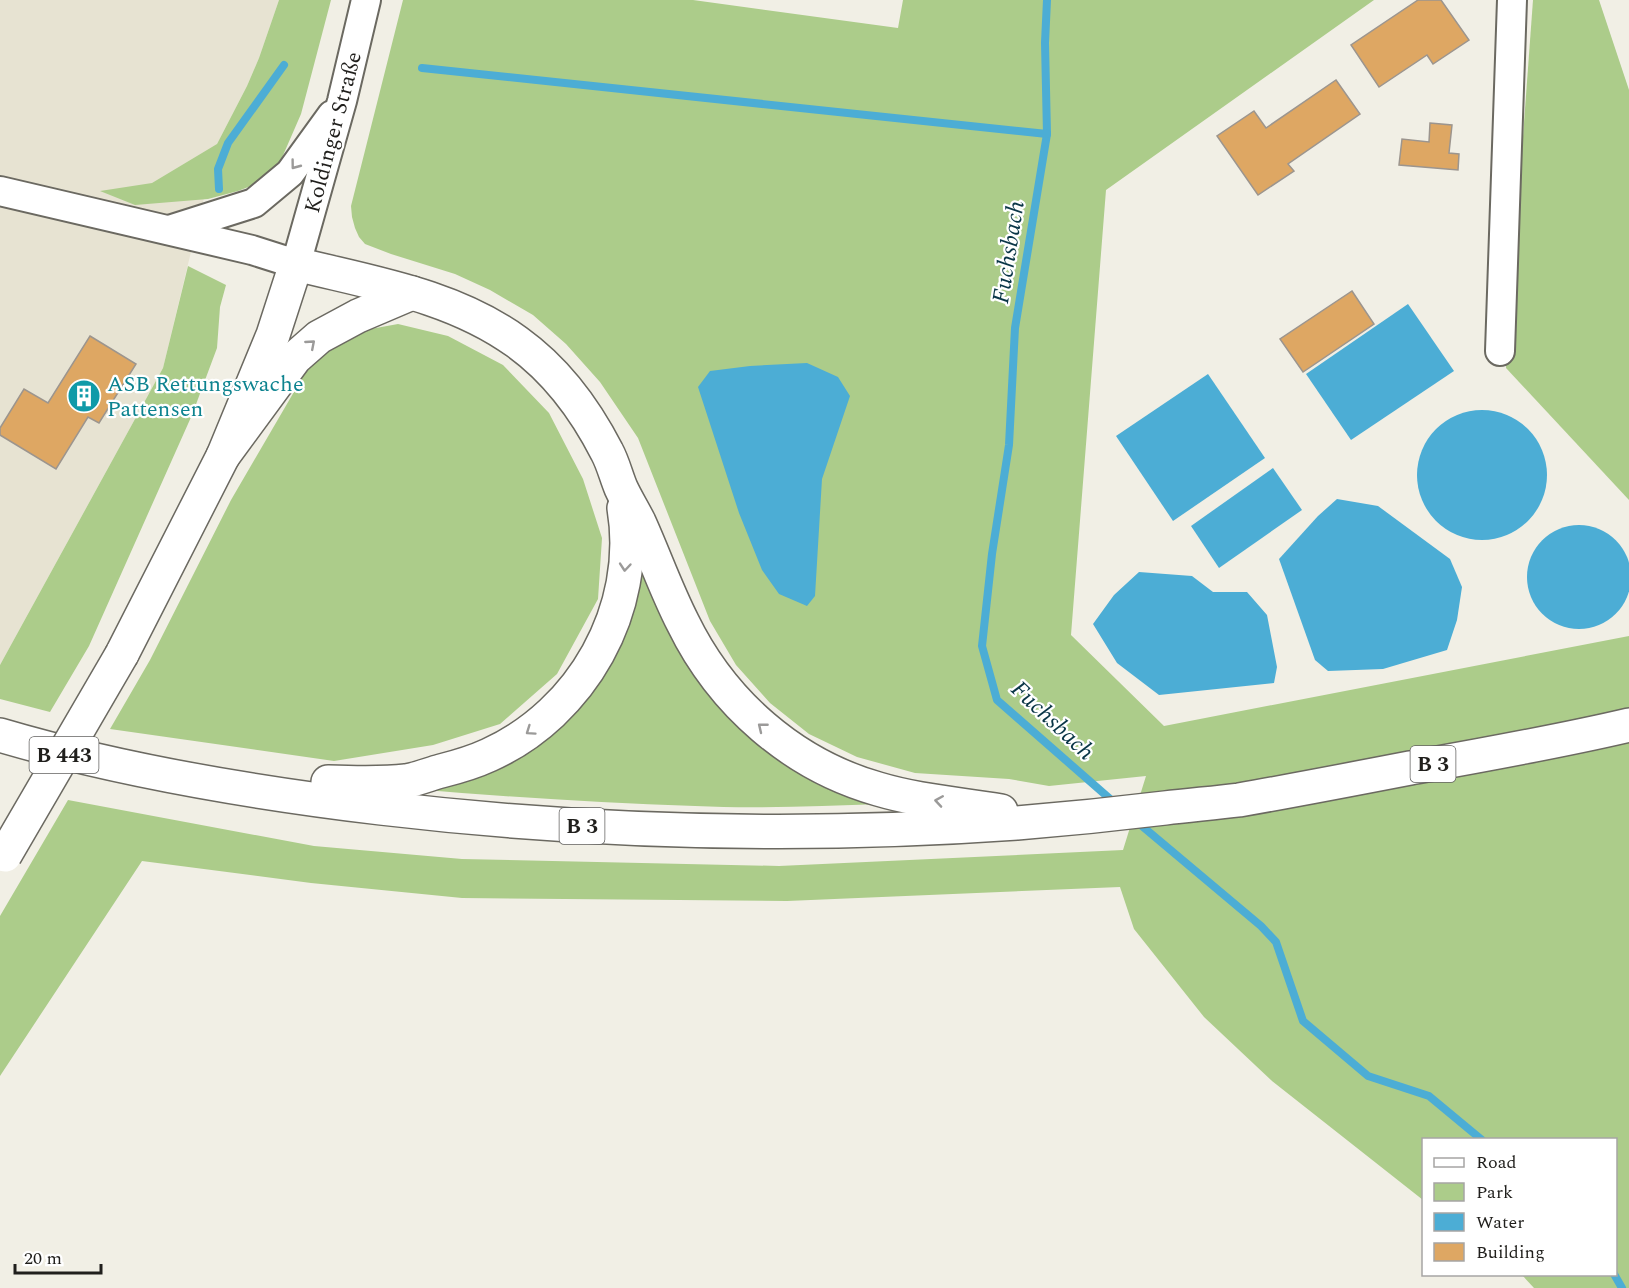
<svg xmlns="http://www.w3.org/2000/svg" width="1629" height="1288" font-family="Spectral,serif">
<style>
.built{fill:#e7e3d2}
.green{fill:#accc8a}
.water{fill:#4cadd5}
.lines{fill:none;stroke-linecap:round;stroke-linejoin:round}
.stream{stroke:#4cadd5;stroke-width:8}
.building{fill:#dea763;stroke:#9c958e;stroke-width:1.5}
.minor-casing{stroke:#6b6961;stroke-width:32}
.major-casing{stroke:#6b6961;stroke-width:36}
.highway-casing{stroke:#6b6961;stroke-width:36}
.minor{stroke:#fff;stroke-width:28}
.major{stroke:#fff;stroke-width:33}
.highway{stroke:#fff;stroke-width:33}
.major-bridge-casing{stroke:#6b6961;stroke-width:36;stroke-linecap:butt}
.major-bridge{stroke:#fff;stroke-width:33}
.oneway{stroke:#9b9a99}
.labels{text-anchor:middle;stroke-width:4.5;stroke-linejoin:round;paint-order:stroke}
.shield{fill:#fff;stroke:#636260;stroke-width:1.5}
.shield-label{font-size:21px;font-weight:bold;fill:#201f1c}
.street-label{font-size:22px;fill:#201f1c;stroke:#fff}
.culture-label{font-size:22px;fill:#0d838f;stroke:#fff;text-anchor:start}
.water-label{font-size:24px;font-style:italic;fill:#0a3647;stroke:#fff}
</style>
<rect width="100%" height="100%" fill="#f1efe5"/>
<!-- built -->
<polygon class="built" points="0,0 279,0 259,58 247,86 217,144 163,368 0,665"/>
<!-- green -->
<g class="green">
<polygon points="279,0 331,0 301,114 281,160 256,184 238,191 208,199 135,205 100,191 152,183 217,144 247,86 259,58"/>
<polygon points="403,0 693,0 898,28 903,0 1374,0 1106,190 1071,635 1164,726 1629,636 1629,1288 1534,1288 1522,1275 1616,1274 1616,1140 1424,1140 1423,1200 1272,1081 1204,1017 1134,929 1120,887 787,901 462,898 311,883 142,861 0,1076 0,916 68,800 314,846 462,859 779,866 1123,850 1146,776 1049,786 1009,779 915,773 857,757 809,734 770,703 736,665 710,621 638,438 600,382 566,344 533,315 490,290 455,274 391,254 365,244 359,237 355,228 352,217 351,206"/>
<polygon points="1533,0 1599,0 1629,90 1629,500 1506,368"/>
<polygon points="188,266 226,285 220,307 217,348 192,415 89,646 50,712 0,699 0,665 163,368"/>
<polygon points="398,324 448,336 503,365 549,413 583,479 602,538 598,599 557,674 500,724 433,745 334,761 110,729 150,660 231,500 305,373 325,351 354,332"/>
<path d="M635 551 675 638 882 804C820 806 758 809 695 806 601 803 507 797 414 789L521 754 554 733 579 710 601 681 620 642Z"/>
</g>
<!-- water -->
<g class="water">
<polygon points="1408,304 1454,371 1351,440 1306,374"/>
<polygon points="807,363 838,377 850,396 822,479 815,596 807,606 779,594 762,570 739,513 698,387 710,371 750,366"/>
<polygon points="1208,374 1265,458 1173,521 1116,436"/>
<circle cx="1482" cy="475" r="65"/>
<polygon points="1273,468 1302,510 1219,568 1191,526"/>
<polygon points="1337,499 1378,506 1450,559 1462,587 1457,620 1447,650 1383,669 1328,671 1315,660 1279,559 1318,516"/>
<circle cx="1579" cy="577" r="52"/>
<polygon points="1139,572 1192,576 1213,592 1247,592 1267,615 1277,667 1274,683 1159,695 1117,663 1093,624 1114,595"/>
</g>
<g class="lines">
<!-- stream -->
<g class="stream">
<polyline points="1047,0 1045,43 1047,134 1015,328 1009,445 992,554 982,646 997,700 1117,805"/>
<polyline points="422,68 1047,134"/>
<polyline points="219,189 218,169 228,143 284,65"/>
<polyline points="1136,821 1261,926 1276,942 1303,1021 1368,1076 1429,1096 1482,1140"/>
<polyline points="1614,1274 1622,1288"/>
</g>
</g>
<!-- building -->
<g class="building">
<polygon points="1418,0 1441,0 1469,40 1433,64 1427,55 1379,87 1351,45"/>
<polygon points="1336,80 1360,114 1288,164 1294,171 1258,195 1217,136 1254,111 1266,128"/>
<polygon points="1430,123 1452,125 1449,153 1459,154 1458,170 1399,165 1402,139 1429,142"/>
<polygon points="1352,291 1374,324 1303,372 1280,339"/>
<polygon points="90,336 136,364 99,423 88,417 56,469 0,435 0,428 24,389 48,403"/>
</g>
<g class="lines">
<defs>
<g id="minor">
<polyline points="0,191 252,250 296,264 342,101 366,0"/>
<polyline points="169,230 254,203 290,173 332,115"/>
<polyline points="1500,351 1512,0"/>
</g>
<polyline id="major" points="122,654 223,456 273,335 296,264"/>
<g id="highway">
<path d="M296 264C372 283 452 295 517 342 556 370 585 409 607 452 613 463 616 476 621 488 626 499 633 510 639 522 654 555 666 590 683 623 722 703 793 765 878 789 918 801 960 804 1001 811"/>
<polyline points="223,456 295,358 319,337 358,316 412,293"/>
<path d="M0 735C122 771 255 793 381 808 593 833 805 838 1017 823 1067 819 1116 814 1165 808 1190 805 1215 803 1239 800 1296 790 1353 779 1410 768 1483 755 1557 742 1629 725"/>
<path d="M328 782C354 783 380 784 406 781 418 779 430 774 441 771 457 767 474 762 489 755 582 713 641 609 624 508"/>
</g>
</defs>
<!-- minor casing -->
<use href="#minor" class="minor-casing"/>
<!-- major casing -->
<use href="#major" class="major-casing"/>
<!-- highway casing -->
<use href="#highway" class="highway-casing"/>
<!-- minor -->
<use href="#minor" class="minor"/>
<!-- major -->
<use href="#major" class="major"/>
<!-- highway -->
<use href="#highway" class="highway"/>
<defs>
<polyline id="major-bridge" points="5,855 122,654"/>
</defs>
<!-- major-bridge casing -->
<use href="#major-bridge" class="major-bridge-casing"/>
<!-- major-bridge -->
<use href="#major-bridge" class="major-bridge"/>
</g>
<!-- one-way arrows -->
<defs><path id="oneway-chevron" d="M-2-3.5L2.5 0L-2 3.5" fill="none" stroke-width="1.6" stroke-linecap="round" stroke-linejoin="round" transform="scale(1.5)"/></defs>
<g class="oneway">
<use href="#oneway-chevron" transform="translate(295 165) rotate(127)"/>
<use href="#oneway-chevron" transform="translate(311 344) rotate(-41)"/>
<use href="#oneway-chevron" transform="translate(625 567) rotate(95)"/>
<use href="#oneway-chevron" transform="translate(762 727) rotate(-141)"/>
<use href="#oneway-chevron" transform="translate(530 731) rotate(145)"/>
<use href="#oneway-chevron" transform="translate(939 801) rotate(-171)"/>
</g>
<!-- icons -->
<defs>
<symbol id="building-disc" viewBox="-11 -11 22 22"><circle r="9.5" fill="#0f9aa8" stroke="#fff"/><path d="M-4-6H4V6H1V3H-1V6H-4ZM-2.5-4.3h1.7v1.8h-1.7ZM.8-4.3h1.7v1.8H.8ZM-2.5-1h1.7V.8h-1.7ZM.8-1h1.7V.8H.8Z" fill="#fff"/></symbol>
</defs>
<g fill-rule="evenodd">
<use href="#building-disc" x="65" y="377" width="38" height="38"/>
</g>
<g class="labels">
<!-- shield labels -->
<g class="shield">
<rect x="29.5" y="737" width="69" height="36" rx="4.5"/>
<rect x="1410.5" y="746" width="45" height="36" rx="4.5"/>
<rect x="559.5" y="808" width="45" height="36" rx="4.5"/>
</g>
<g class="shield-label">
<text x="64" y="762">B 443</text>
<text x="1433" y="771">B 3</text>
<text x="582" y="833">B 3</text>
</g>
<!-- street labels -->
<g class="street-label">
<text transform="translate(332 132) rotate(-75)" y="8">Koldinger Straße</text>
</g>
<!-- culture labels -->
<g class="culture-label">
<text x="107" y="391">ASB Rettungswache<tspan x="107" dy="25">Pattensen</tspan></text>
</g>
<!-- water labels -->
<g class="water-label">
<text transform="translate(1008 252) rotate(-81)" y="8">Fuchsbach</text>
<text transform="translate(1053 720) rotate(43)" y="8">Fuchsbach</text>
</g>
</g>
<!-- legend -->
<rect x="1422" y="1138" width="195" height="138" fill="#ffffff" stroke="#a6a5a4" stroke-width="1.5"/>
<rect x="1434" y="1158" width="30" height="9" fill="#ffffff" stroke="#a6a5a4" stroke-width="1.5"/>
<text x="1476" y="1168" font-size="18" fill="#201f1c">Road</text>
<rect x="1434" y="1183" width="30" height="18" fill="#accc8a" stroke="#a6a5a4" stroke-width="1.5"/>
<text x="1476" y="1198" font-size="18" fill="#201f1c">Park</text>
<rect x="1434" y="1213" width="30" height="18" fill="#4cadd5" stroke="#a6a5a4" stroke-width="1.5"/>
<text x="1476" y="1228" font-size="18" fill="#201f1c">Water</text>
<rect x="1434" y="1243" width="30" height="18" fill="#dea763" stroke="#a6a5a4" stroke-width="1.5"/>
<text x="1476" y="1258" font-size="18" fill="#201f1c">Building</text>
<!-- scale -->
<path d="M15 1264v9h86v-9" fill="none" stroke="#201f1c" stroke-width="3"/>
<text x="24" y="1264" font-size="18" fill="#201f1c" stroke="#ffffff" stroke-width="4.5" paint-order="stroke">20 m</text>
</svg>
